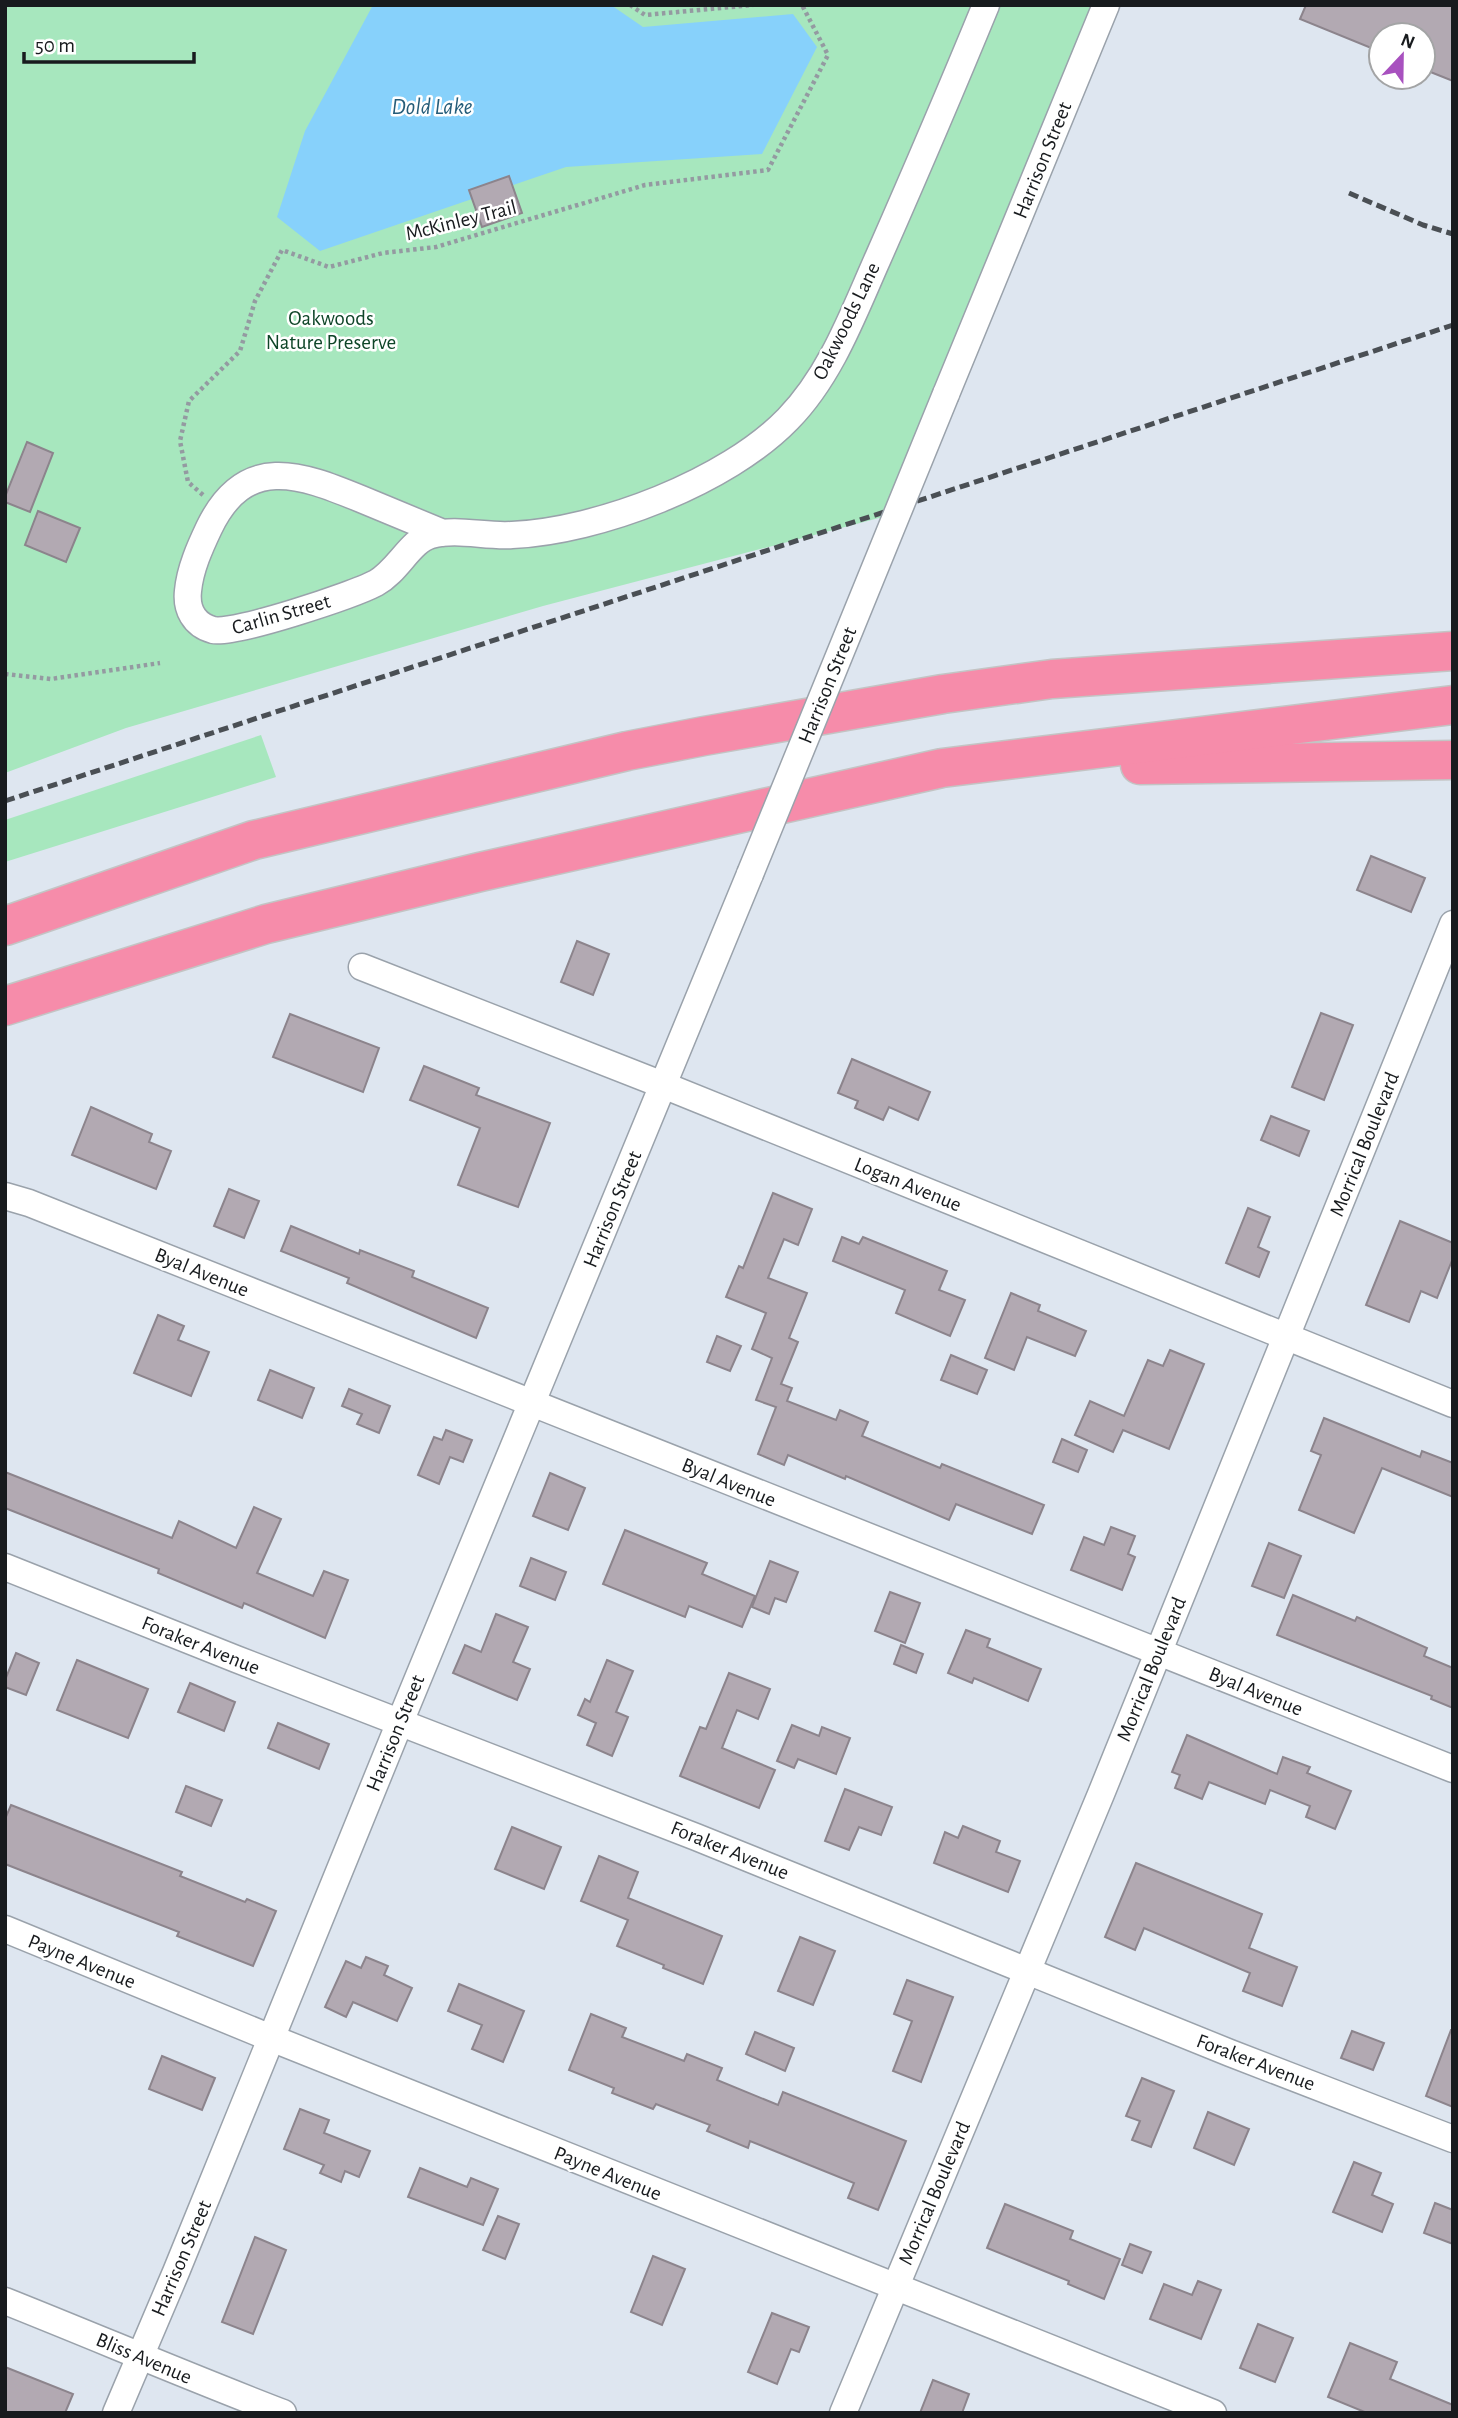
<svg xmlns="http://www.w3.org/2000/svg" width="1458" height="2418" font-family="'Alegreya Sans',sans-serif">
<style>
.green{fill:#a7e7be}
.water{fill:#87d1fb}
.building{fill:#b2a9b2;stroke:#8c848c;stroke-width:2}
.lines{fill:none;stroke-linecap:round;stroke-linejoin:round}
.minor-casing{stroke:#9aa2ab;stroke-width:29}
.highway-casing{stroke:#c3c4c4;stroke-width:41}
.path{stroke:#949aa1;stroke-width:4.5;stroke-dasharray:3.5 3.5;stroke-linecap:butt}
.minor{stroke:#fff;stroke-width:26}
.highway{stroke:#f68caa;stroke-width:38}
.rail{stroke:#4a4f54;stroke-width:5;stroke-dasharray:10 5;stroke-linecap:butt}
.minor-bridge-casing{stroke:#9aa2ab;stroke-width:29;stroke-linecap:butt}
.minor-bridge{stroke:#fff;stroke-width:26}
.labels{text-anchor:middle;stroke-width:5;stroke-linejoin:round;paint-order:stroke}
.street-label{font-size:21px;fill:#181b1e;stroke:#fff}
.park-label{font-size:21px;fill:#0e4528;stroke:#fff}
.water-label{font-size:23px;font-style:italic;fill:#255d7a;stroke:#fff}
</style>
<rect width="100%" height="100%" fill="#dee6f0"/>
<!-- green -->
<g class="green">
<polygon points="5,5 1106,5 898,513 543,606 126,728 5,773"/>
<polygon points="261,735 276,777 5,862 5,820"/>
</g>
<!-- water -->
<polygon class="water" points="373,5 611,5 643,27 793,14 817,47 762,154 566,167 320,251 277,217 305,131"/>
<!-- building -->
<g class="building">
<polygon points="1306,5 1453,5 1453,81 1423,69 1423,35 1381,35 1381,52 1300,19"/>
<polygon points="509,176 522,213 482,227 469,190"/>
<polygon points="27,442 53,453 30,512 5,502 5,497"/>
<polygon points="38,511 80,528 66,562 25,545"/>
<polygon points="1371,856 1425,878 1411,912 1357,890"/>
<polygon points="577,941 609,954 593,995 561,982"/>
<polygon points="1321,1013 1353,1025 1324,1100 1292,1087"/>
<polygon points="290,1014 379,1048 363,1092 273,1057"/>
<polygon points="852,1059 930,1092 918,1120 889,1107 883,1120 855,1108 858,1101 838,1093"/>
<polygon points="424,1066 479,1088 476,1095 550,1123 518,1207 458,1185 480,1128 410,1100"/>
<polygon points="91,1107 152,1134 149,1142 171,1151 156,1189 72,1155"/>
<polygon points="1271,1116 1309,1131 1299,1156 1261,1140"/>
<polygon points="229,1189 259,1201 244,1238 214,1226"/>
<polygon points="773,1193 812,1209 798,1245 784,1239 768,1278 807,1293 789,1338 798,1342 781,1384 792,1388 787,1401 836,1420 840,1410 868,1422 862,1436 940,1468 942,1464 1044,1505 1032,1534 956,1504 949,1520 846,1476 845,1479 788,1455 784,1465 758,1454 776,1407 756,1400 772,1358 752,1349 766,1313 726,1297 739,1266 743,1268"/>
<polygon points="1248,1208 1270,1217 1258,1247 1269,1252 1259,1277 1226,1263"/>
<polygon points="1400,1221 1453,1243 1453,1258 1437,1298 1421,1291 1409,1322 1366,1305"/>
<polygon points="291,1226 359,1254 360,1250 414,1271 412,1277 488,1308 476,1338 347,1283 349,1278 281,1251"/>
<polygon points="842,1237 859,1244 863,1237 947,1271 939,1290 965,1300 950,1336 896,1313 905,1290 833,1261"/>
<polygon points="1011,1293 1040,1305 1038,1311 1086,1331 1075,1356 1027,1337 1014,1370 985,1358"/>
<polygon points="158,1315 184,1326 178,1340 209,1352 191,1396 134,1373"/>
<polygon points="717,1336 741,1346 730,1371 707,1362"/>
<polygon points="1170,1350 1204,1364 1169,1449 1123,1430 1113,1452 1075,1435 1090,1401 1124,1416 1148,1360 1163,1366"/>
<polygon points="951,1355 987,1370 977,1394 941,1380"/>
<polygon points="270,1370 314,1388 302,1418 258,1400"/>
<polygon points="349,1389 390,1406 379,1433 357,1424 362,1414 342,1406"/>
<polygon points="1324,1418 1420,1457 1422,1451 1453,1463 1453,1497 1382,1468 1354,1533 1299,1510 1321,1455 1311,1451"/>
<polygon points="446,1430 472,1440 463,1462 450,1457 439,1484 418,1475 434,1437 442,1440"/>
<polygon points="1062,1439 1087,1450 1078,1472 1053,1462"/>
<polygon points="5,1472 172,1538 179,1521 236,1548 254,1507 281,1519 257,1573 313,1596 324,1571 348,1580 325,1638 244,1603 242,1608 158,1573 159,1569 5,1508"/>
<polygon points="550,1473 585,1488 568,1530 533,1516"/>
<polygon points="1111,1527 1135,1536 1128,1554 1135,1557 1122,1590 1071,1570 1084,1537 1104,1545"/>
<polygon points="625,1530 707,1563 702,1574 755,1596 742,1627 689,1606 685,1617 603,1584"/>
<polygon points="1269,1543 1301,1556 1284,1598 1252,1586"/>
<polygon points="531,1558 566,1572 555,1600 520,1586"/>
<polygon points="770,1561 798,1572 786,1602 775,1598 769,1614 752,1607"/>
<polygon points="890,1592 920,1603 905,1643 875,1631"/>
<polygon points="1293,1595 1355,1621 1357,1617 1427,1648 1424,1656 1453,1668 1453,1708 1431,1699 1432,1696 1277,1635"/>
<polygon points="496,1614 528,1627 513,1662 530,1669 517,1700 453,1673 465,1645 481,1652"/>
<polygon points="966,1630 990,1639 987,1647 1041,1669 1028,1701 974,1678 972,1683 948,1673"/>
<polygon points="901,1645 923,1654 916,1673 894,1664"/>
<polygon points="16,1653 39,1663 26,1695 5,1687 5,1680"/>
<polygon points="77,1660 148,1689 128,1738 57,1710"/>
<polygon points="607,1660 633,1671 616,1712 628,1717 612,1756 587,1745 596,1723 578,1715 585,1699 590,1702"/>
<polygon points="729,1673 770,1689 758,1719 737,1710 722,1748 775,1770 759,1808 680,1776 700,1727 706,1729"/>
<polygon points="190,1683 235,1702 224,1731 178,1712"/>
<polygon points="278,1723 329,1744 319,1769 268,1748"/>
<polygon points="792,1725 819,1736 822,1727 850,1738 836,1774 798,1759 794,1768 777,1761"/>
<polygon points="1187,1735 1277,1774 1283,1757 1310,1767 1307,1773 1351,1791 1335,1829 1306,1817 1310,1806 1270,1790 1265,1804 1209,1782 1202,1799 1175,1788 1180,1775 1172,1772"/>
<polygon points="186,1786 222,1800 211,1826 176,1812"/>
<polygon points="845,1789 892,1807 881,1835 859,1827 849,1850 825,1841"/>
<polygon points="11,1805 182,1872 180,1876 245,1902 247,1899 276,1911 253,1966 177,1936 179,1932 5,1864 5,1819"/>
<polygon points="963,1826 1000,1841 996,1852 1020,1861 1008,1892 934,1863 945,1832 958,1838"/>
<polygon points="512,1827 561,1847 544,1889 495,1869"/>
<polygon points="599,1856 638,1872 628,1898 722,1936 703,1984 663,1968 664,1965 617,1946 628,1920 581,1901"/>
<polygon points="1136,1863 1262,1914 1249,1948 1297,1967 1282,2006 1243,1991 1250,1973 1144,1928 1135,1950 1105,1937"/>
<polygon points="800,1937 835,1951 813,2005 778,1991"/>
<polygon points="366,1957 388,1966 384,1975 412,1988 397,2021 353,2002 346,2017 325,2007 346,1961 361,1968"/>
<polygon points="907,1980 953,1997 921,2082 893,2071 912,2021 894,2014"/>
<polygon points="459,1984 524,2011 503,2062 472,2049 482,2025 448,2011"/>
<polygon points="591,2014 626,2028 622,2037 684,2061 687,2054 722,2068 717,2080 778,2105 783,2092 906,2141 878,2210 848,2198 854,2183 750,2141 748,2148 707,2131 710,2125 656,2104 653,2109 612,2093 614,2088 569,2070"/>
<polygon points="1451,2030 1453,2030 1453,2107 1426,2096"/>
<polygon points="1352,2031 1384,2043 1373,2070 1341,2058"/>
<polygon points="755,2032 794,2048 785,2071 746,2054"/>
<polygon points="162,2056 215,2078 202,2110 149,2089"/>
<polygon points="1142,2078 1174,2091 1151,2147 1132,2140 1140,2121 1126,2116"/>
<polygon points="300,2109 329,2120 324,2133 370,2151 359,2177 345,2171 341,2182 320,2173 324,2165 284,2149"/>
<polygon points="1208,2112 1249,2129 1234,2165 1194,2148"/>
<polygon points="1354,2162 1381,2173 1372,2195 1393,2204 1382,2232 1333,2212"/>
<polygon points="420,2168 467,2187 471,2178 498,2189 483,2225 408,2197"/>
<polygon points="1435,2203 1453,2210 1453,2244 1424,2233"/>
<polygon points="1005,2204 1073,2231 1070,2239 1120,2259 1104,2299 1068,2284 1069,2281 987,2248"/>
<polygon points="498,2216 519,2224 505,2259 483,2250"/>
<polygon points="255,2237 286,2250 253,2334 222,2322"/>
<polygon points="1130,2244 1151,2252 1142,2273 1122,2265"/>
<polygon points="653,2256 685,2269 662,2325 631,2312"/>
<polygon points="1198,2281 1221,2290 1201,2339 1150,2319 1164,2284 1192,2295"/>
<polygon points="772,2313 809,2327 799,2352 791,2349 777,2384 748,2372"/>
<polygon points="1258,2324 1293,2338 1275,2382 1240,2368"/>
<polygon points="1350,2343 1397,2362 1390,2379 1453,2405 1453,2413 1367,2413 1328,2397"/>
<polygon points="5,2367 73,2394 65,2413 5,2413"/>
<polygon points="933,2380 969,2394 962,2413 920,2413"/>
</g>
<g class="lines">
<defs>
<g id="minor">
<polyline points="946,394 1106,5"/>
<path d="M443 533C416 522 388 510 361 499 300 474 245 453 209 528 200 547 190 569 188 591 186 609 194 625 213 630 234 635 353 595 376 583 398 571 410 541 431 535 457 528 486 537 512 535 599 531 727 482 788 419 831 375 853 314 878 258 915 174 951 90 986 5"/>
<polyline points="362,967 663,1085 1453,1404"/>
<polyline points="5,1196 29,1203 1453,1769"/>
<polyline points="5,1567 236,1659 696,1837 1230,2053 1453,2139"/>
<polyline points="5,1929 271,2038 1213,2413"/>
<path d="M5 2301C98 2338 189 2377 283 2413"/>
<polyline points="116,2413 176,2272 400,1722 750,874"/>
<polyline points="843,2413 1101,1794 1453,924"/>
</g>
<g id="highway">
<polyline points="1140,765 1453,760"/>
<polyline points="5,926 254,840 627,751 704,736 943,694 1052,679 1453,651"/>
<polyline points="5,1006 266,924 480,872 942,768 1453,705"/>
</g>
</defs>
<!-- minor casing -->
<use href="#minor" class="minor-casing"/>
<!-- highway casing -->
<use href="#highway" class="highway-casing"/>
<!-- path -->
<g class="path">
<polyline points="630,5 645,15 753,5"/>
<polyline points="203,495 188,482 180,441 189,401 240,351 255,301 282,250 329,267 383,253 436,247 645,185 768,170 828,55 802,5"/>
<polyline points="5,674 51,679 160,663"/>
</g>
<!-- minor -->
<use href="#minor" class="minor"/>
<!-- highway -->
<use href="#highway" class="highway"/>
<!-- rail -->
<g class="rail">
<polyline points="1349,193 1423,225 1453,234"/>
<polyline points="5,801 1453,325"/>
</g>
<defs>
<polyline id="minor-bridge" points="750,874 946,394"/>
</defs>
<!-- minor-bridge casing -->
<use href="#minor-bridge" class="minor-bridge-casing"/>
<!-- minor-bridge -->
<use href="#minor-bridge" class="minor-bridge"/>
</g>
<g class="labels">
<!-- street labels -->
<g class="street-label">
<text transform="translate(1042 160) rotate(-68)" y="7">Harrison Street</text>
<text transform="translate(461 220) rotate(-14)" y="7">McKinley Trail</text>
<text transform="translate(846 321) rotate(-64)" y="7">Oakwoods Lane</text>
<text transform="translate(281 614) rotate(-16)" y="7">Carlin Street</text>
<text transform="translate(827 685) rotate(-68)" y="7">Harrison Street</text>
<text transform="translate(1364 1144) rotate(-68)" y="7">Morrical Boulevard</text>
<text transform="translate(908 1184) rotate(22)" y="7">Logan Avenue</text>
<text transform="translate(612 1209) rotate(-68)" y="7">Harrison Street</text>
<text transform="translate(202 1272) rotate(22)" y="7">Byal Avenue</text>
<text transform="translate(729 1482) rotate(22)" y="7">Byal Avenue</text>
<text transform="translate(201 1645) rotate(22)" y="7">Foraker Avenue</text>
<text transform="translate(1151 1669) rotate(-68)" y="7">Morrical Boulevard</text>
<text transform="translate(1256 1691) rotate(22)" y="7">Byal Avenue</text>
<text transform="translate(395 1733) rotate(-68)" y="7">Harrison Street</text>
<text transform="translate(730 1850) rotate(22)" y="7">Foraker Avenue</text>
<text transform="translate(82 1961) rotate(22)" y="7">Payne Avenue</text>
<text transform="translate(1256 2062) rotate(21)" y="7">Foraker Avenue</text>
<text transform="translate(608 2173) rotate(22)" y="7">Payne Avenue</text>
<text transform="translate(934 2193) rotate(-67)" y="7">Morrical Boulevard</text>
<text transform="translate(181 2258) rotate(-67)" y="7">Harrison Street</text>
<text transform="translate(144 2358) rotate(23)" y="7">Bliss Avenue</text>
</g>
<!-- park labels -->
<g class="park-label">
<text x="331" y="325">Oakwoods<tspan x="331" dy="24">Nature Preserve</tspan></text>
</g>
<!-- water labels -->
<g class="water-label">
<text x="432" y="114">Dold Lake</text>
</g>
</g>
<!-- border -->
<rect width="1458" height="2418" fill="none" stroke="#181b1e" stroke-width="14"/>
<!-- north arrow -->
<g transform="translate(1402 56) rotate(22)"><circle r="33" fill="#ffffff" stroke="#a3a4a5" stroke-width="2"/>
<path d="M0-5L12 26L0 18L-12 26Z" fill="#a851bf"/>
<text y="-10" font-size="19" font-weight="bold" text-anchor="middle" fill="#181b1e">N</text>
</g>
<!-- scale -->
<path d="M24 52v10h170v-10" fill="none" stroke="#181b1e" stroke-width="3.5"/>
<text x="35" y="52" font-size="21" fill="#181b1e" stroke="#ffffff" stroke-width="5" paint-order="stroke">50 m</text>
</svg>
